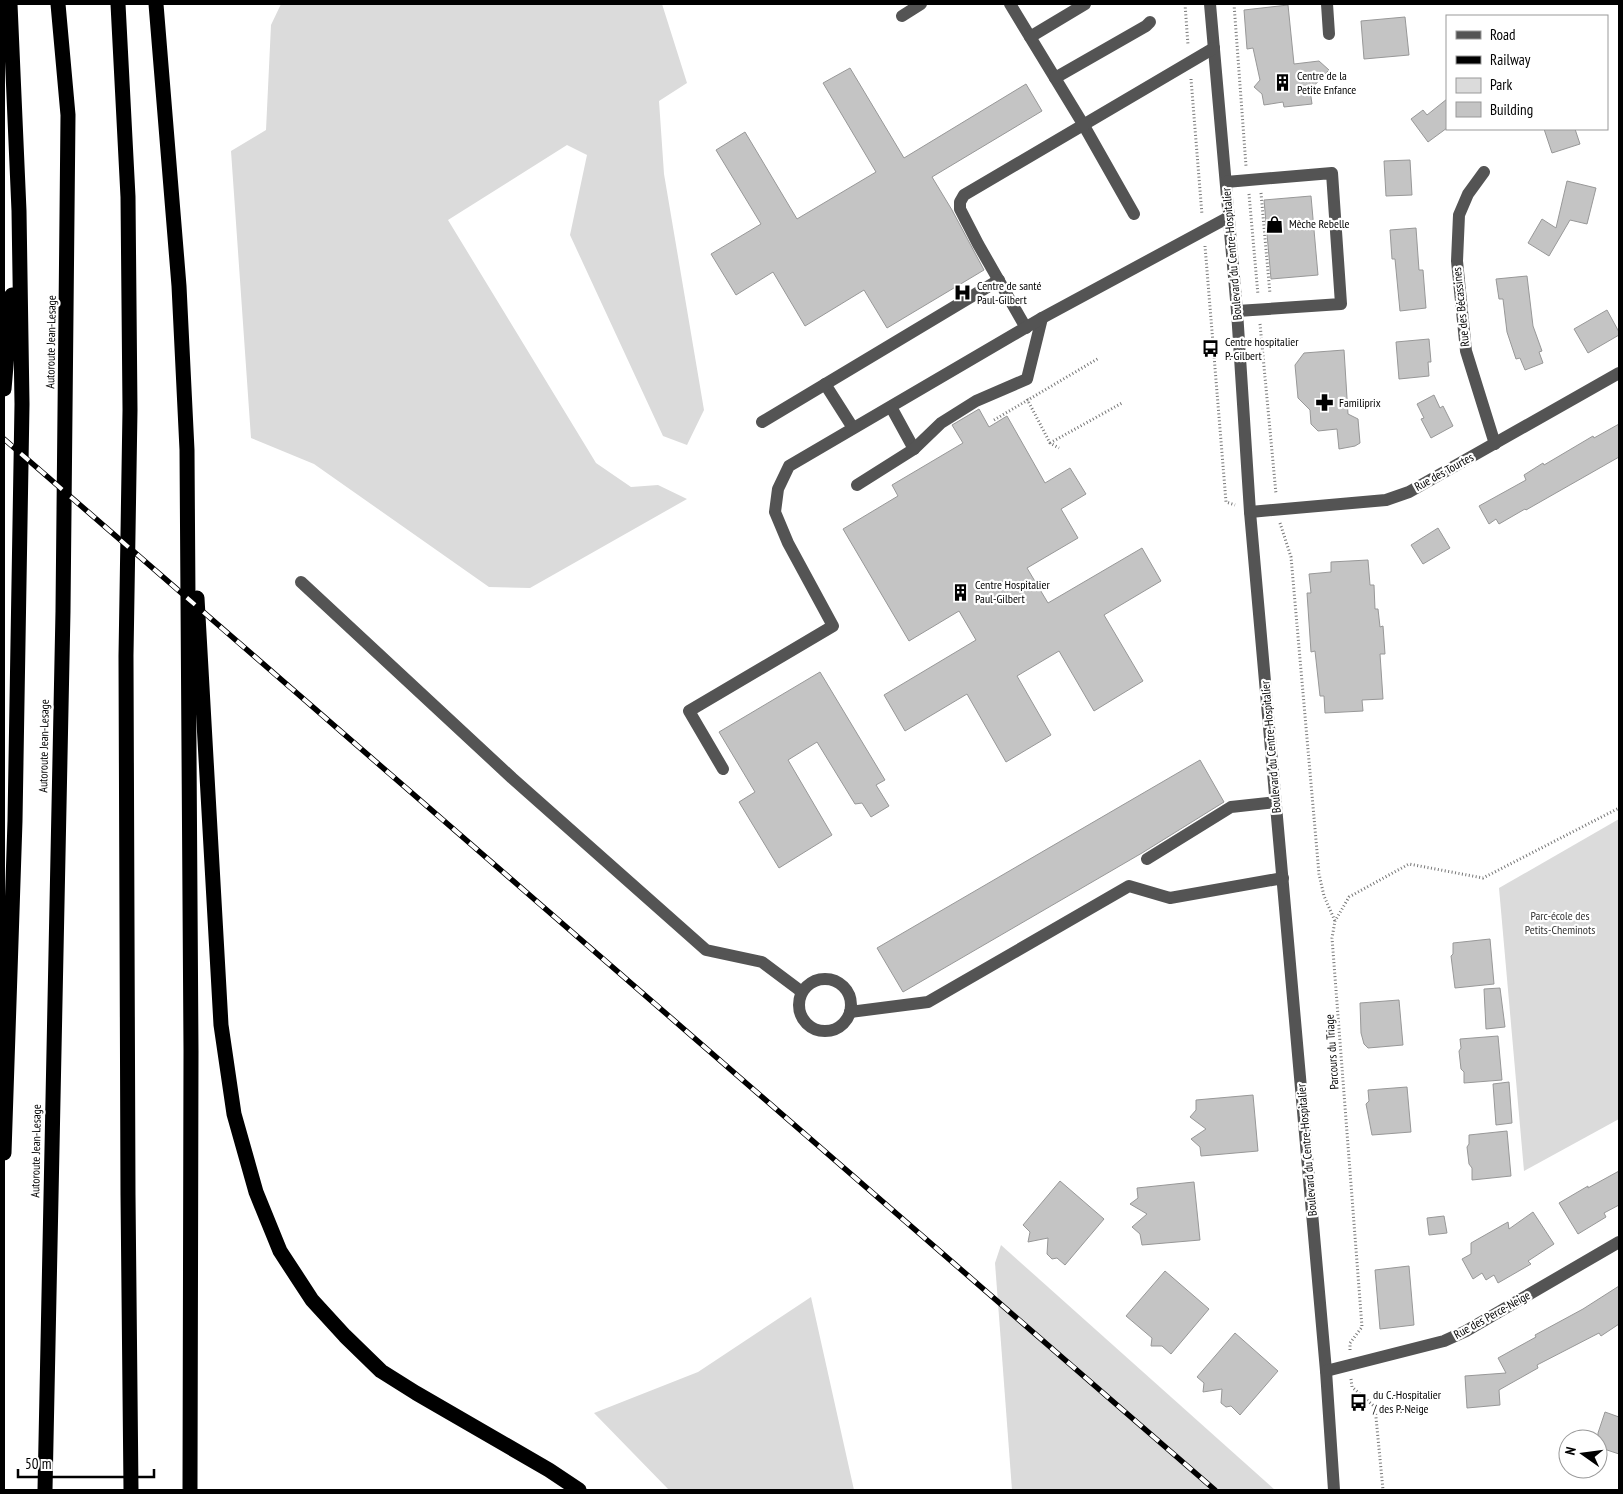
<svg xmlns="http://www.w3.org/2000/svg" width="1623" height="1494" font-family="'PT Sans Narrow',sans-serif">
<style>
.green{fill:#dbdbdb}
.building{fill:#c4c4c4;stroke:#989898}
.lines{fill:none;stroke-linecap:round;stroke-linejoin:round}
.path{stroke:#767676;stroke-width:3;stroke-dasharray:1 2.5;stroke-linecap:butt}
.minor{stroke:#545454;stroke-width:12}
.highway{stroke:#000;stroke-width:15}
.rail-casing{stroke:#000;stroke-width:5.5}
.rail{stroke:#fff;stroke-width:4;stroke-dasharray:11;stroke-linecap:butt}
.labels{text-anchor:middle;stroke-width:4.5;stroke-linejoin:round;paint-order:stroke}
.poi-label{font-size:12px;fill:#000;stroke:#fff;text-anchor:start}
.street-label{font-size:12px;fill:#000;stroke:#fff}
.park-label{font-size:12px;fill:#323232;stroke:#fff}
</style>
<rect width="100%" height="100%" fill="#fff"/>
<!-- green -->
<g class="green">
<polygon points="281,4 662,4 687,83 659,101 664,174 704,410 687,445 663,436 570,235 587,155 567,145 448,220 596,463 631,487 658,485 687,499 530,588 489,587 314,464 251,438 231,151 266,130 271,25"/>
<polygon points="1619,819 1619,1119 1524,1171 1499,888"/>
<polygon points="1001,1245 1275,1490 1012,1490 995,1263"/>
<polygon points="811,1297 854,1490 669,1490 594,1413 698,1372"/>
</g>
<!-- building -->
<g class="building">
<polygon points="1288,5 1294,64 1319,61 1329,70 1310,90 1312,104 1284,107 1283,102 1264,105 1262,94 1254,87 1260,80 1253,48 1247,49 1244,10"/>
<polygon points="1405,17 1409,55 1364,59 1361,21"/>
<polygon points="850,68 904,158 1026,84 1042,111 932,177 952,210 984,270 887,328 864,290 805,326 773,272 736,295 711,254 761,224 716,150 745,132 797,219 876,172 823,83"/>
<polygon points="1447,99 1447,128 1428,142 1411,119 1423,110 1427,115"/>
<polygon points="1544,129 1575,129 1580,144 1552,153"/>
<polygon points="1410,160 1412,195 1386,196 1384,161"/>
<polygon points="1567,181 1596,188 1587,224 1570,220 1549,256 1528,243 1542,219 1556,228"/>
<polygon points="1311,196 1318,275 1271,279 1264,200"/>
<polygon points="1416,228 1419,270 1423,270 1426,308 1400,311 1395,259 1392,259 1390,230"/>
<polygon points="1527,276 1533,326 1542,351 1539,352 1543,363 1525,370 1520,358 1516,359 1507,332 1503,299 1499,299 1496,279"/>
<polygon points="1607,310 1619,332 1619,335 1588,353 1574,329"/>
<polygon points="1429,339 1431,362 1428,362 1429,376 1399,379 1396,342"/>
<polygon points="1344,350 1348,414 1358,419 1360,443 1355,446 1339,449 1337,429 1318,431 1311,424 1310,410 1298,398 1295,365 1304,353"/>
<polygon points="1434,395 1440,408 1443,406 1453,426 1431,438 1421,419 1424,418 1417,404"/>
<polygon points="979,409 989,427 1007,416 1045,483 1070,468 1086,494 1061,509 1078,538 1027,568 1048,603 1142,548 1161,581 1104,615 1143,681 1094,711 1059,651 1017,676 1051,735 1006,762 967,694 905,731 884,695 976,640 959,611 909,641 843,529 898,496 892,485 963,443 952,425"/>
<polygon points="1619,424 1619,457 1526,510 1525,509 1499,524 1496,519 1489,524 1479,506 1526,480 1524,475 1543,463 1544,465 1593,436 1594,438"/>
<polygon points="1438,528 1450,548 1423,564 1411,545"/>
<polygon points="1368,560 1370,585 1374,585 1375,609 1378,609 1380,627 1383,626 1385,654 1380,654 1383,699 1362,700 1363,711 1325,713 1324,696 1320,696 1315,651 1311,652 1307,593 1311,593 1309,574 1331,572 1331,562"/>
<polygon points="820,672 885,780 876,785 889,806 871,817 862,803 855,804 817,742 788,760 832,835 779,868 739,802 755,792 719,732"/>
<polygon points="1200,760 1224,802 1142,853 903,992 877,948"/>
<polygon points="1490,939 1494,984 1455,988 1451,956 1453,954 1453,943"/>
<polygon points="1500,988 1505,1027 1486,1029 1484,989"/>
<polygon points="1399,1000 1403,1045 1368,1048 1364,1044 1361,1033 1360,1003"/>
<polygon points="1498,1036 1502,1080 1464,1083 1464,1072 1461,1069 1459,1051 1461,1048 1460,1039"/>
<polygon points="1509,1082 1512,1123 1496,1125 1493,1084"/>
<polygon points="1407,1087 1411,1132 1372,1135 1366,1104 1369,1101 1368,1090"/>
<polygon points="1253,1095 1258,1151 1201,1156 1200,1147 1191,1139 1206,1129 1190,1117 1196,1110 1196,1100"/>
<polygon points="1507,1131 1511,1176 1472,1180 1472,1168 1469,1164 1467,1147 1469,1144 1469,1135"/>
<polygon points="1619,1171 1619,1205 1604,1213 1606,1217 1578,1234 1559,1203 1588,1186 1588,1188"/>
<polygon points="1060,1181 1104,1219 1065,1265 1057,1258 1052,1259 1047,1254 1048,1238 1028,1242 1030,1232 1023,1225"/>
<polygon points="1194,1182 1200,1240 1142,1245 1140,1234 1132,1227 1147,1214 1130,1204 1138,1198 1137,1188"/>
<polygon points="1533,1212 1554,1244 1528,1261 1531,1264 1498,1283 1494,1275 1486,1280 1482,1273 1473,1279 1462,1259 1471,1254 1471,1243 1508,1222 1509,1229"/>
<polygon points="1444,1216 1447,1233 1429,1235 1427,1218"/>
<polygon points="1409,1266 1414,1325 1380,1329 1375,1270"/>
<polygon points="1165,1271 1209,1309 1171,1354 1162,1346 1151,1346 1152,1338 1126,1316"/>
<polygon points="1619,1286 1619,1324 1601,1336 1599,1333 1537,1365 1538,1368 1499,1390 1500,1405 1467,1408 1465,1376 1506,1373 1498,1358 1536,1337 1535,1335 1583,1309"/>
<polygon points="1235,1333 1278,1371 1240,1415 1231,1406 1226,1407 1221,1403 1222,1389 1203,1392 1204,1383 1197,1377"/>
<polygon points="1605,1412 1619,1417 1619,1454 1598,1447 1598,1433"/>
</g>
<g class="lines">
<!-- path -->
<g class="path">
<polyline points="1185,4 1188,45"/>
<polyline points="1234,4 1246,166"/>
<polyline points="1191,79 1202,215"/>
<polyline points="1261,193 1270,294"/>
<polyline points="1249,194 1258,295"/>
<polyline points="1205,246 1226,502 1235,505"/>
<polyline points="1260,324 1276,494"/>
<polyline points="1027,399 1050,443 1059,448"/>
<polyline points="994,420 1099,358"/>
<polyline points="1050,443 1122,403"/>
<polyline points="1280,523 1291,557 1319,874 1324,896 1335,921"/>
<polyline points="1350,1350 1350,1343 1362,1327 1332,938 1335,921 1349,897 1409,864 1483,878 1619,808"/>
<polyline points="1351,1379 1352,1387 1375,1407 1383,1490"/>
</g>
<!-- minor -->
<g class="minor">
<polyline points="1010,4 1083,124 1134,214"/>
<polyline points="1210,4 1237,311 1250,512 1326,1371 1334,1490"/>
<polyline points="1327,4 1329,34"/>
<polyline points="902,16 921,4"/>
<polyline points="1030,37 1085,4"/>
<polyline points="1055,78 1146,26 1150,22"/>
<polyline points="1484,172 1468,194 1459,215 1457,261 1466,351 1495,444"/>
<polyline points="1226,182 1332,173 1341,304 1237,311"/>
<polyline points="1026,328 978,244 960,209 960,202 964,195 1214,48"/>
<polyline points="825,384 853,428"/>
<polyline points="891,407 914,449"/>
<polyline points="762,422 999,280"/>
<polyline points="857,485 914,449 941,423 976,401 1027,379 1042,318"/>
<polyline points="1250,512 1386,500 1409,492 1619,373"/>
<polyline points="301,582 512,778 706,950 762,962 802,992"/>
<polyline points="723,769 689,711 833,626 788,543 775,512 778,489 789,466 1042,318 1229,217"/>
<polyline points="1147,859 1231,807 1276,802"/>
<circle cx="825" cy="1005" r="26"/>
<polyline points="850,1012 928,1002 1129,886 1170,898 1283,878"/>
<polyline points="1326,1371 1444,1341 1466,1331 1619,1242"/>
</g>
<!-- highway -->
<g class="highway">
<polyline points="118,4 128,197 130,410 126,656 128,1195 131,1490"/>
<polyline points="156,4 179,286 187,450 191,1051 190,1490"/>
<polyline points="4,389 12,295"/>
<polyline points="197,598 221,1025 234,1114 256,1192 280,1251 312,1300 345,1336 381,1371 416,1393 549,1470 579,1490"/>
<polyline points="4,1153 15,821 22,404 19,211 10,4"/>
<polyline points="45,1490 63,611 68,115 58,4"/>
</g>
<defs>
<polyline id="rail" points="4,439 1215,1490"/>
</defs>
<!-- rail casing -->
<use href="#rail" class="rail-casing"/>
<!-- rail -->
<use href="#rail" class="rail"/>
</g>
<!-- icons -->
<defs>
<symbol id="building-bare" viewBox="-9 -9 18 18"><path d="M-4-6H4V6H1V3H-1V6H-4ZM-2.5-4.3h1.7v1.8h-1.7ZM.8-4.3h1.7v1.8H.8ZM-2.5-1h1.7V.8h-1.7ZM.8-1h1.7V.8H.8Z" fill="#000" stroke="#fff" stroke-width="2.5" paint-order="stroke"/></symbol>
<symbol id="shop-bare" viewBox="-9 -9 18 18"><path d="M-5-2.5h2.3a2.7 3.5 0 0 1 5.4 0H5L5.5 6h-11ZM-1.5-2.5h3a1.5 2.3 0 0 0-3 0Z" fill="#000" stroke="#fff" stroke-width="2.5" paint-order="stroke"/></symbol>
<symbol id="hospital-bare" viewBox="-9 -9 18 18"><path d="M-5-5h3v3.5h4V-5h3V5h-3V1.5h-4V5h-3Z" fill="#000" stroke="#fff" stroke-width="2.5" paint-order="stroke"/></symbol>
<symbol id="bus-bare" viewBox="-9 -9 18 18"><path d="M-5-6H5V4H4V6H2V4H-2V6H-4V4H-5ZM-3.5-4V0h7V-4ZM-3.5 1.2v1.5H-2V1.2ZM2 1.2v1.5H3.5V1.2Z" fill="#000" stroke="#fff" stroke-width="2.5" paint-order="stroke"/></symbol>
<symbol id="pharmacy-bare" viewBox="-9 -9 18 18"><path d="M-2-6h4v4h4v4h-4v4h-4v-4h-4v-4h4Z" fill="#000" stroke="#fff" stroke-width="2.5" paint-order="stroke"/></symbol>
</defs>
<g fill-rule="evenodd">
<use href="#building-bare" x="1270" y="70" width="25" height="25"/>
<use href="#shop-bare" x="1262" y="212" width="25" height="25"/>
<use href="#hospital-bare" x="950" y="280" width="25" height="25"/>
<use href="#bus-bare" x="1198" y="336" width="25" height="25"/>
<use href="#pharmacy-bare" x="1312" y="390" width="25" height="25"/>
<use href="#building-bare" x="948" y="580" width="25" height="25"/>
<use href="#bus-bare" x="1346" y="1390" width="25" height="25"/>
</g>
<g class="labels">
<!-- poi labels -->
<g class="poi-label">
<text x="1297" y="80">Centre de la<tspan x="1297" dy="14">Petite Enfance</tspan></text>
<text x="1289" y="228">Mèche Rebelle</text>
<text x="977" y="290">Centre de santé<tspan x="977" dy="14">Paul-Gilbert</tspan></text>
<text x="1225" y="346">Centre hospitalier<tspan x="1225" dy="14">P.-Gilbert</tspan></text>
<text x="1339" y="407">Familiprix</text>
<text x="975" y="589">Centre Hospitalier<tspan x="975" dy="14">Paul-Gilbert</tspan></text>
<text x="1373" y="1399">du C.-Hospitalier<tspan x="1373" dy="14">/ des P.-Neige</tspan></text>
</g>
<!-- street labels -->
<g class="street-label">
<text transform="translate(1232 254) rotate(-95)" y="4">Boulevard du Centre-Hospitalier</text>
<text transform="translate(1461 307) rotate(-96)" y="4">Rue des Bécassines</text>
<text transform="translate(51 342) rotate(-89)" y="4">Autoroute Jean-Lesage</text>
<text transform="translate(1444 472) rotate(-29)" y="4">Rue des Tourtes</text>
<text transform="translate(44 746) rotate(-89)" y="4">Autoroute Jean-Lesage</text>
<text transform="translate(1271 747) rotate(-95)" y="4">Boulevard du Centre-Hospitalier</text>
<text transform="translate(1332 1052) rotate(-94)" y="4">Parcours du Triage</text>
<text transform="translate(1307 1150) rotate(-95)" y="4">Boulevard du Centre-Hospitalier</text>
<text transform="translate(36 1151) rotate(-89)" y="4">Autoroute Jean-Lesage</text>
<text transform="translate(1492 1315) rotate(-29)" y="4">Rue des Perce-Neige</text>
</g>
<!-- park labels -->
<g class="park-label">
<text x="1560" y="920">Parc-école des<tspan x="1560" dy="14">Petits-Cheminots</tspan></text>
</g>
</g>
<!-- border -->
<rect width="1623" height="1494" fill="none" stroke="#000000" stroke-width="10"/>
<!-- legend -->
<rect x="1446" y="15" width="162" height="115" fill="#ffffff" stroke="#999999"/>
<rect x="1456" y="31" width="25" height="8" fill="#545454" stroke="#999999"/>
<text x="1490" y="40" font-size="15" fill="#000000">Road</text>
<rect x="1456" y="56" width="25" height="8" fill="#000000" stroke="#999999"/>
<text x="1490" y="65" font-size="15" fill="#000000">Railway</text>
<rect x="1456" y="78" width="25" height="15" fill="#dbdbdb" stroke="#999999"/>
<text x="1490" y="90" font-size="15" fill="#000000">Park</text>
<rect x="1456" y="102" width="25" height="15" fill="#c4c4c4" stroke="#999999"/>
<text x="1490" y="115" font-size="15" fill="#000000">Building</text>
<!-- north arrow -->
<g transform="translate(1583 1454) rotate(284)"><circle r="24" fill="#ffffff" stroke="#999999"/>
<path d="M0-4L9 19L0 12L-9 19Z" fill="#000000"/>
<text y="-8" font-size="14" font-weight="bold" text-anchor="middle" fill="#000000">N</text>
</g>
<!-- scale -->
<path d="M18 1469v8h136v-8" fill="none" stroke="#000000" stroke-width="2.5"/>
<text x="25" y="1469" font-size="15" fill="#000000" stroke="#ffffff" stroke-width="4" paint-order="stroke">50 m</text>
</svg>
